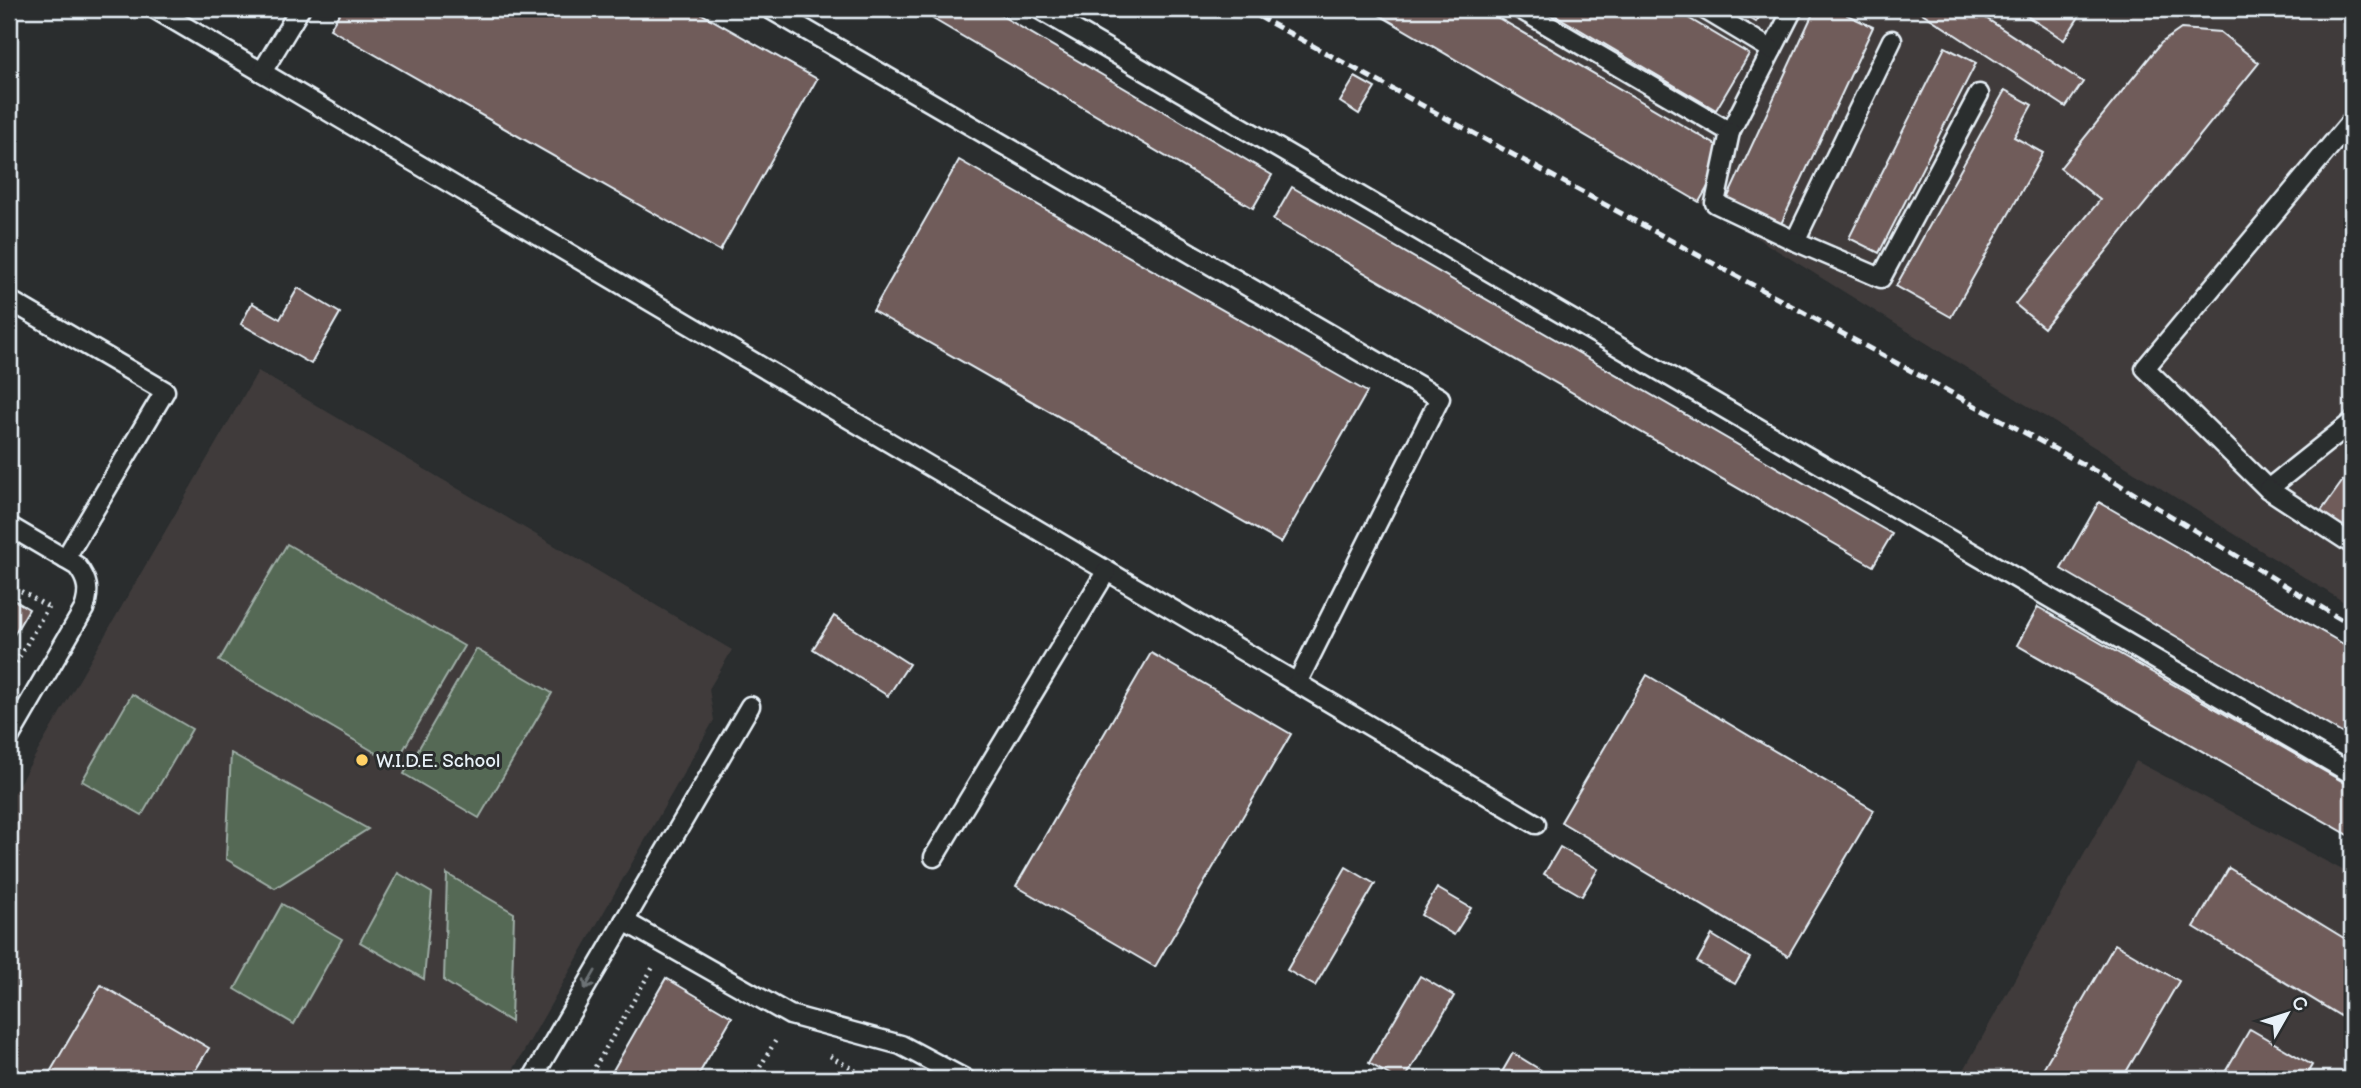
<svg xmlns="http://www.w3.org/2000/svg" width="2361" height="1088" font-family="'Balsamiq Sans',sans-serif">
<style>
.built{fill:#3f3b3b}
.green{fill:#556954;stroke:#9eada6;stroke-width:2}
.building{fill:#6f5c5a;stroke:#e8f1f8;stroke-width:2}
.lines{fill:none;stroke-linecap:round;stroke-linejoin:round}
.lane-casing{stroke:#e8f1f8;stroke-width:23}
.path{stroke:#e8f1f8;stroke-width:4.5;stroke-dasharray:2 5;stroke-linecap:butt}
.lane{stroke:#2a2d2e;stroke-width:18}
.rail{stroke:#e8f1f8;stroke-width:5;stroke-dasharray:10 5;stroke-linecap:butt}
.oneway{stroke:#6c7275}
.poi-dot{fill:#ffd166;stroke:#2a2d2e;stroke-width:2.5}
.labels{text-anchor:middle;stroke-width:6;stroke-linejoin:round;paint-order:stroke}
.poi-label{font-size:19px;fill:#e8f1f8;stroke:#2a2d2e;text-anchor:start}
</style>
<rect width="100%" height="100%" fill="#2a2d2e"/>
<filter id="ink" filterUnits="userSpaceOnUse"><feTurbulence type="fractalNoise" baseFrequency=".0143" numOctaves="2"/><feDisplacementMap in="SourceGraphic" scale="14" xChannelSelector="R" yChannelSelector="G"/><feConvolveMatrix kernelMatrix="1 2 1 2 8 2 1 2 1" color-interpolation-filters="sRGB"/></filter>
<g filter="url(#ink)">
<!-- built -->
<g class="built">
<polygon points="1369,9 2352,9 2352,607 1699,202"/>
<polygon points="258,371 732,650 709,689 714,720 508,1079 9,1079 9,801"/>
<polygon points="2136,761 2352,875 2352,1079 1959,1079"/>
</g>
<!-- green -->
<g class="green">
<polygon points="287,544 464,646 395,764 219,661"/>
<polygon points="476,649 552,693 479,818 404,774"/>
<polygon points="132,694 192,729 142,815 82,781"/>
<polygon points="231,753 368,829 275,888 226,859"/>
<polygon points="398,873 432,893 424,979 360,942"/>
<polygon points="447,874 514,913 511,1022 444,981"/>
<polygon points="282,904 342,939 294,1024 235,989"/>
</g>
<!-- building -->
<g class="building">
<polygon points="342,9 693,9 817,79 720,251 330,29"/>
<polygon points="939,9 990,9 1272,175 1253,208 933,19"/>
<polygon points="1369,9 1483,9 1728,152 1699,202"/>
<polygon points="1545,9 1673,9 1749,54 1716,110"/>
<polygon points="1734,9 1765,9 1756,22"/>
<polygon points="1815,9 1849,9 1847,15 1873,27 1781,224 1727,199"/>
<polygon points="1916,9 1972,9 2083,82 2066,107"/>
<polygon points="2016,9 2084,9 2064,40"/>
<polygon points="2181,29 2220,32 2259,63 2044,328 2015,304 2100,200 2060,168 2161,43"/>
<polygon points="1945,47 1976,63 1879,253 1849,238"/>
<polygon points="1355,77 1375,88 1359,114 1340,102"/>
<polygon points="2005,90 2032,105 2014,137 2043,153 1951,317 1896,286"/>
<polygon points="959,160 1367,392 1281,543 873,311"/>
<polygon points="1292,187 1892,534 1873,566 1273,220"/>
<polygon points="298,288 340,313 311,364 241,324 252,303 280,319"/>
<polygon points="2352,468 2352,535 2319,514"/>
<polygon points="2099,502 2352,649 2352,739 2061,569"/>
<polygon points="9,597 29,609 9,643"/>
<polygon points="2038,607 2352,787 2352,837 2017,645"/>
<polygon points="834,616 909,664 888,696 813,649"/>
<polygon points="1151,653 1291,734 1155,967 1016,886"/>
<polygon points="1647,675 1874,810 1788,956 1561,822"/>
<polygon points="1560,847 1598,869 1582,896 1544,874"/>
<polygon points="1346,867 1375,884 1315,986 1287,970"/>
<polygon points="2229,868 2352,943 2352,1023 2194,927"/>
<polygon points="1437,888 1471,908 1454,935 1421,915"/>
<polygon points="1712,935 1750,958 1735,984 1697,962"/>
<polygon points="2115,944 2179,981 2122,1079 2037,1079"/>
<polygon points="1420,976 1454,996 1405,1079 1396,1079 1369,1063"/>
<polygon points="666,978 732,1017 696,1079 608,1079"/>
<polygon points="101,985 209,1048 190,1079 46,1079"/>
<polygon points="2250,1029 2312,1065 2304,1079 2221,1079"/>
<polygon points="1513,1053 1544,1072 1540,1079 1498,1079"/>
</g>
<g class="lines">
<defs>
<g id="lane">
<polyline points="155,9 1297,683 1440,398 770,9"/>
<polyline points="1039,9 2352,774"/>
<polyline points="1520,9 1730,132 1793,9"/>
<polyline points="1704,9 1772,50"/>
<polyline points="262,72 300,9"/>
<polyline points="2352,120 2145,368 2268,489 2352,422"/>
<polyline points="1730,132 1715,203 1795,241 1892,40"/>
<polyline points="1795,241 1881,278 1979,94"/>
<polyline points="9,300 165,391 65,559"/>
<polyline points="2268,489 2352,544"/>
<path d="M9 526 77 566C88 580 90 591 84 609L9 738"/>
<polyline points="1297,683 1536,824"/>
<polyline points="934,857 1106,572"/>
<polyline points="624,921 790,1015 901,1045 965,1079"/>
<polyline points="532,1079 750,706"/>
</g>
</defs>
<!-- lane casing -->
<use href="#lane" class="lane-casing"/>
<!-- path -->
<g class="path">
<polyline points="9,584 50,608"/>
<polyline points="9,675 48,607"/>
<polyline points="830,1056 870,1079"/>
<polyline points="588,1079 653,967"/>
<polyline points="753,1079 777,1038"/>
</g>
<!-- lane -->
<use href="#lane" class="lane"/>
<!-- rail -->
<polyline class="rail" points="1245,9 2110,479 2352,626"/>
</g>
<!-- one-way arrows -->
<defs><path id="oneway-shaft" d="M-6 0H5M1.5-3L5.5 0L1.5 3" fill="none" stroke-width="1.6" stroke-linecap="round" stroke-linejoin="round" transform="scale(1.75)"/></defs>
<use class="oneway" href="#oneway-shaft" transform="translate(590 980) rotate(120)"/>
</g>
<!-- markers -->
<circle class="poi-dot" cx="362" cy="760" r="7"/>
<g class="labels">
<!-- poi labels -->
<g class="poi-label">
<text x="376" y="767">W.I.D.E. School</text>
</g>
</g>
<!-- margin -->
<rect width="2361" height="1088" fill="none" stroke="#2a2d2e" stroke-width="35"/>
<rect x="18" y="18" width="2326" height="1053" fill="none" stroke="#e8f1f8" stroke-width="2.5" filter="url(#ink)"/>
<!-- north arrow -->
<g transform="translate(2287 1014) rotate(51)" stroke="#2a2d2e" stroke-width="5" paint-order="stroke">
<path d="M0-5L12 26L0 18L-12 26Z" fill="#e8f1f8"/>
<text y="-10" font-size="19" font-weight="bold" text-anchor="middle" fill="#e8f1f8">С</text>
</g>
</svg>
